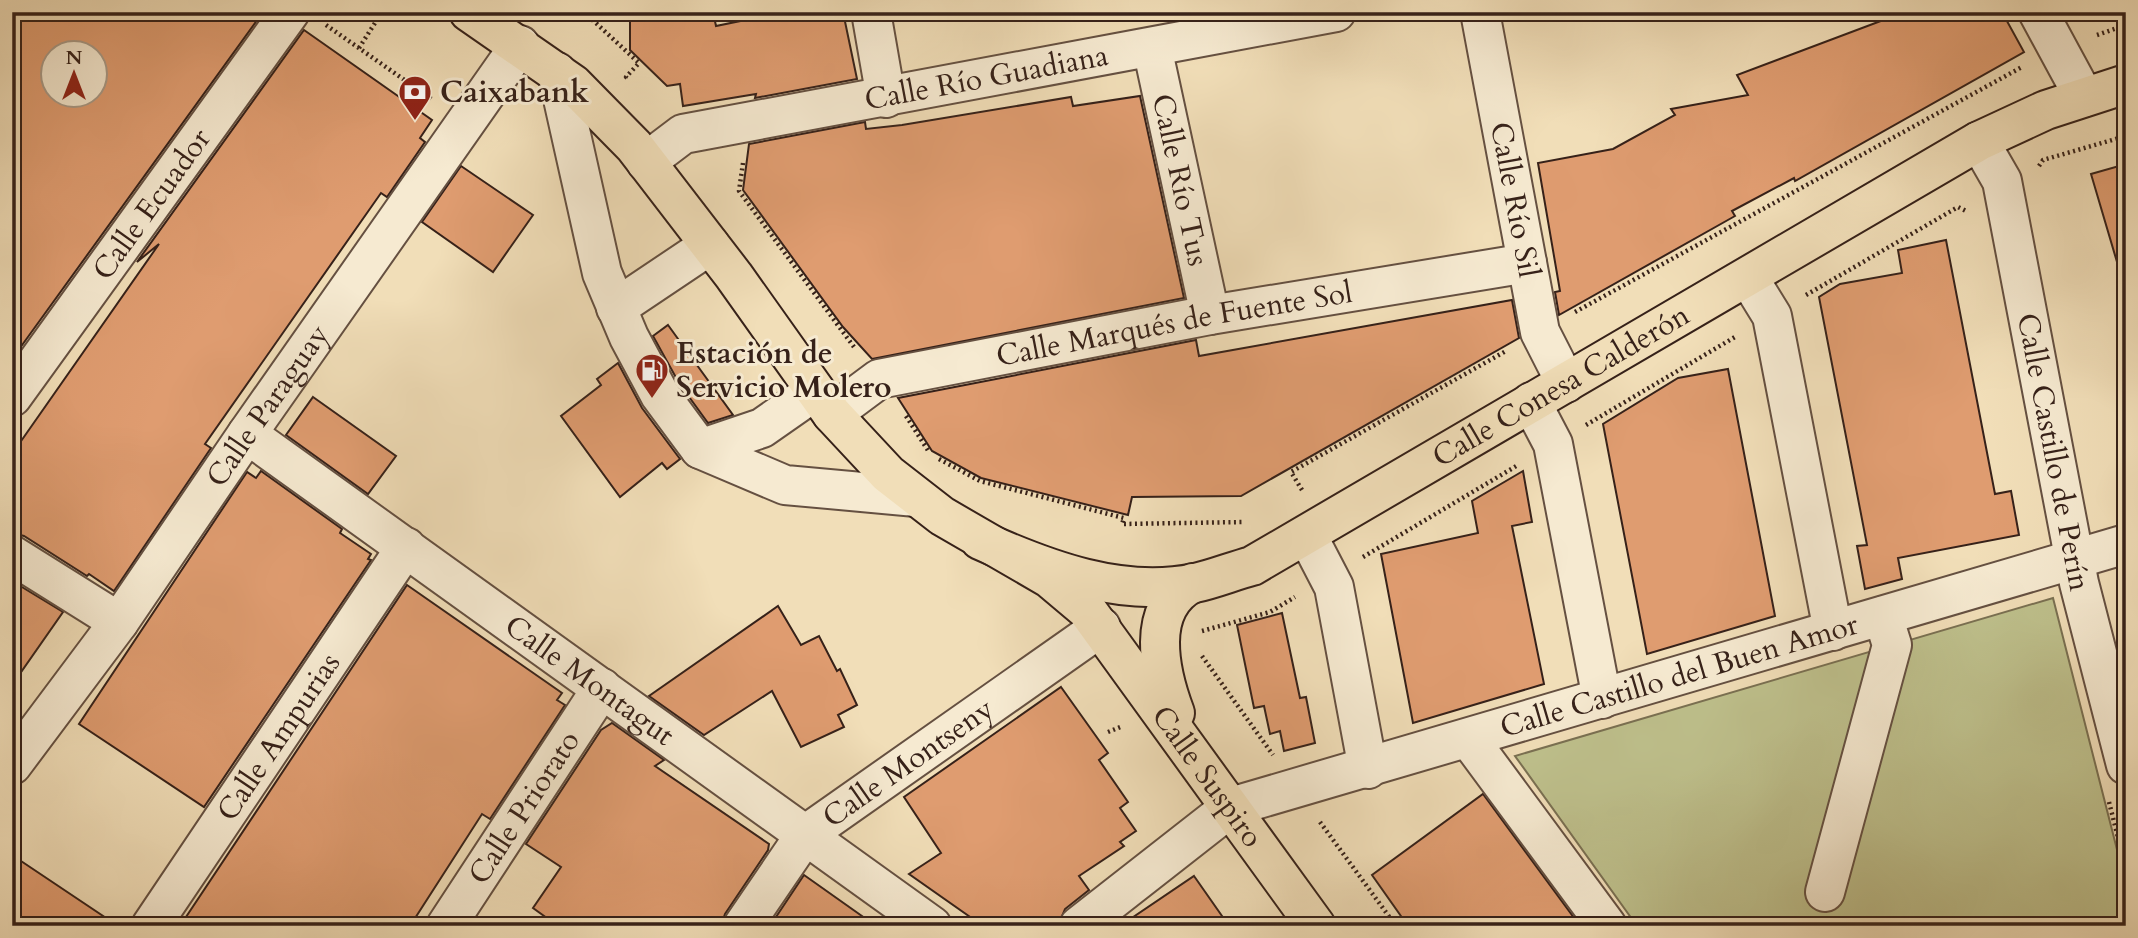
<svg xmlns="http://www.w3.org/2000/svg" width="2138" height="938" font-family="Cardo,serif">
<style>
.green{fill:#bec08c;stroke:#7a7052;stroke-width:2}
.building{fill:#df9c70;stroke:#362119;stroke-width:2;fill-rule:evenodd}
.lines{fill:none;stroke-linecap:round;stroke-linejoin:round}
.minor-casing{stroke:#655041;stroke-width:42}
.major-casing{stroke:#362119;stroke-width:42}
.path{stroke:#362119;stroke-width:4.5;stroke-dasharray:2 3.5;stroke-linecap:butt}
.minor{stroke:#f6ead1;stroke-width:38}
.major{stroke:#f1deb8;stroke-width:38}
.labels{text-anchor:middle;stroke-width:6;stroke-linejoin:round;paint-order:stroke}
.street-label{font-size:30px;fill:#362119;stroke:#f6ead1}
.poi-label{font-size:30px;font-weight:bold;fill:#362119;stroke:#f6ead1;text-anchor:start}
</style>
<rect width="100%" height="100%" fill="#f1deb8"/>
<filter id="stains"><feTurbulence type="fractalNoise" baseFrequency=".00286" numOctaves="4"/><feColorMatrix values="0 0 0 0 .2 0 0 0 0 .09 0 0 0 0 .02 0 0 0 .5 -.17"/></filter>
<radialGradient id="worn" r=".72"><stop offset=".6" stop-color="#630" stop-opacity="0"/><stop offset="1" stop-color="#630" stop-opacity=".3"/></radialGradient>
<!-- green -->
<polygon class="green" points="2053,598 2126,885 2126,926 1637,926 1515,756"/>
<!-- building -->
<g class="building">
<path d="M12 12H263L12 359ZM52 52H94V94H52Z"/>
<polygon points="630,12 713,12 716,26 784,12 843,12 857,79 755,98 756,94 683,106 680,84 667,86 630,50"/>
<polygon points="1913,12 2002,12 2024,52 1795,181 1794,178 1732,211 1735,216 1559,315 1555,292 1560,291 1538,163 1613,149 1675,115 1671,109 1748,95 1737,75 1894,16"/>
<polygon points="304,30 432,120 420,138 425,142 387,197 381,193 205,444 211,448 114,591 89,574 87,576 24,536 12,533 12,454 159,244 137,262"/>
<polygon points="1140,96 1184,298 872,359 843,327 743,190 749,144 865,122 866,129 902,125 1071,97 1073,106"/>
<polygon points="2126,164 2126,261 2117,262 2091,174"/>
<polygon points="461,166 533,215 493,272 422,222"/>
<polygon points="1946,240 1995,494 2011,491 2019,535 1898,558 1902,579 1865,589 1857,546 1867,545 1819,297 1840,284 1902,273 1898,250"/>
<polygon points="1512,300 1519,338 1241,496 1132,497 1128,515 981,478 932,451 898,398 1196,340 1199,356"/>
<polygon points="668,325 733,415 708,423 679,383 653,336"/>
<polygon points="618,363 642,408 680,459 667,469 662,463 620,497 561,416 601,385 597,379"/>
<polygon points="1728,369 1775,616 1647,654 1603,424 1678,378"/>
<polygon points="313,397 396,456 368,494 286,435"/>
<polygon points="261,471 342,529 340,533 371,554 368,559 371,560 204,807 79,724 247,472 256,478"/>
<polygon points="1523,471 1532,522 1512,526 1544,684 1413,723 1381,554 1478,533 1472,501"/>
<polygon points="12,581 63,612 12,685"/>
<polygon points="407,585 562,693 557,700 565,705 490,819 482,814 410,926 180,926"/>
<polygon points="778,606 801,645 819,636 837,671 840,669 857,705 838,715 844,727 801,747 772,691 704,735 649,696"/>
<polygon points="1282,613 1300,698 1306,697 1315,743 1284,751 1280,731 1270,734 1264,706 1254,708 1237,625"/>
<polygon points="1061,687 1108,753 1099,760 1128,802 1120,808 1136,831 1120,842 1124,846 1079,876 1089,890 1065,909 1058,926 983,926 909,874 941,853 904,797"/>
<polygon points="612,723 664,760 655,766 769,844 768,850 725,914 721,926 558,926 533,908 561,867 526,844 601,730"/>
<polygon points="1483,794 1580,926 1408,926 1372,875"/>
<polygon points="12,855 118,926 12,926"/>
<polygon points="804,875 876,926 770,926"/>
<polygon points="1194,876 1229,926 1120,926"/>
</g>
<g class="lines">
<defs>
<g id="minor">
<polyline points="871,12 886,98"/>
<path id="s1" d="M1480 12 1540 332 1566 383"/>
<polyline points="2038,12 2084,97"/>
<path id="s2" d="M1152 47 1210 315"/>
<polyline points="557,72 602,273 629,337 660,395 700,449 785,485 916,497"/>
<path id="s3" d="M1979 141 2002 181 2079 583 2126 765"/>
<path id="s4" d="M646 162 683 134 1336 12"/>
<polyline points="1748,277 1772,316 1833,631"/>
<polyline points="616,308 710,245"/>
<path id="s5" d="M12 397 290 12"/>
<polyline points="1531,402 1553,444 1602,699"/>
<path id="s6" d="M832 414 879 379 1210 315 1527 263"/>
<path id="s7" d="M247 434 932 926"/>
<polyline points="700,449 762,428 815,391"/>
<polyline points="1307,535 1334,587 1368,769"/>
<polyline points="12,555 119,622"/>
<polyline points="1469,739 1607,926"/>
<path id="s8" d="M12 765 119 622 247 434 520 45"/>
<polyline points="1825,892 1892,645 1883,616"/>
<path id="s9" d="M151 926 406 547"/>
<path id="s10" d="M446 926 602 688"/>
<path id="s11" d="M743 926 805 835 1101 627"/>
<path id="s12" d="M1079 926 1231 807 2126 544"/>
</g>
<g id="major">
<path id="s13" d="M469 12 573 84 634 146 734 276 832 414 888 474 942 516 1049 578 1087 610 1316 926"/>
<path id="s14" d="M980 540C1047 570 1121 598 1195 583 1214 579 1233 571 1252 566L1979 141 2046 110 2126 84"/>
<path d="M1175 713C1160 673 1144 607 1193 583"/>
</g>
</defs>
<!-- minor casing -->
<use href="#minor" class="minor-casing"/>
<!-- major casing -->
<use href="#major" class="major-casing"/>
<!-- path -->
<g class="path">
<polyline points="584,12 639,63 626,77 628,79"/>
<polyline points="326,25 433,100"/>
<polyline points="2097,35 2126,25"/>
<polyline points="359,48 382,12"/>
<polyline points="743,163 739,191 854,347"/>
<polyline points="2039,166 2043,160 2126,136"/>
<polyline points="1806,295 1958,207 1968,212"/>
<polyline points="1575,312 2022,67"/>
<polyline points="906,416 929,452"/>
<polyline points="1586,425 1735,337"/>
<polyline points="939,459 980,481 1124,518 1122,524 1244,522"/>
<polyline points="1302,490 1291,472 1506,351"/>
<polyline points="1363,557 1518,465"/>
<polyline points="1202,631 1270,612 1295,597"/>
<polyline points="1202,656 1273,755"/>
<polyline points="1108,732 1123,726"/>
<polyline points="2109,802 2126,869"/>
<polyline points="1320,822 1396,926"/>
</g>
<!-- minor -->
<use href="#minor" class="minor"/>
<!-- major -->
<use href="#major" class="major"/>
</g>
<!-- icons -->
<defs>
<symbol id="bank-pin" viewBox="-11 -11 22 30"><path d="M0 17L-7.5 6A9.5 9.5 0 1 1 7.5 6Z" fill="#8f2418" stroke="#f6ead1"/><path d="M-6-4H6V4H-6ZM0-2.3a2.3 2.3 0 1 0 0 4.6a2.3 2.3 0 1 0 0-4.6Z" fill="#fff"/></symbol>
<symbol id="fuel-pin" viewBox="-11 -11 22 30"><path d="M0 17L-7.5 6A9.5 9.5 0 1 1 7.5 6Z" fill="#8f2418" stroke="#f6ead1"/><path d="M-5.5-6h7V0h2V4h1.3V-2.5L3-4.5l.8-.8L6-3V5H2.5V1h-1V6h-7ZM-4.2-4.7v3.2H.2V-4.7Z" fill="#fff"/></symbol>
</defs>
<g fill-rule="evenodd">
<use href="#bank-pin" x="396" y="73" width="38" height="52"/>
<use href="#fuel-pin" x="633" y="351" width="38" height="52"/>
</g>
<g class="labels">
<!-- street labels -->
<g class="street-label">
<text dy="10" stroke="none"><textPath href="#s4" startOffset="355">Calle Río Guadiana</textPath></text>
<text dy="10" stroke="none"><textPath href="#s2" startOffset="136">Calle Río Tus</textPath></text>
<text dy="10" stroke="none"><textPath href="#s1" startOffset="191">Calle Río Sil</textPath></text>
<text dy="10" stroke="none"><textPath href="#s5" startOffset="238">Calle Ecuador</textPath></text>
<text dy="10" stroke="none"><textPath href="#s6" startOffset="359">Calle Marqués de Fuente Sol</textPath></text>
<text dy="10" stroke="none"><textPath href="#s14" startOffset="640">Calle Conesa Calderón</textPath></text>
<text dy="10" stroke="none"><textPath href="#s8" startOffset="441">Calle Paraguay</textPath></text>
<text dy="10" stroke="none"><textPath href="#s3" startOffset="322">Calle Castillo de Perín</textPath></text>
<text dy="10" stroke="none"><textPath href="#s12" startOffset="660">Calle Castillo del Buen Amor</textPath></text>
<text dy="10" stroke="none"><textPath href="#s7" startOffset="422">Calle Montagut</textPath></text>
<text dy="10" stroke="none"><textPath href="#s9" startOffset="228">Calle Ampurias</textPath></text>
<text dy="10" stroke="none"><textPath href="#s11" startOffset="236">Calle Montseny</textPath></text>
<text dy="10" stroke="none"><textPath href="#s13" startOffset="1076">Calle Suspiro</textPath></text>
<text dy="10" stroke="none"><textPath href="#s10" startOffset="142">Calle Priorato</textPath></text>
</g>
<!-- poi labels -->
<g class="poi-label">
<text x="440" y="102">Caixabank</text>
<text x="676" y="363">Estación de<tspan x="676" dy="34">Servicio Molero</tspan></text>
</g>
</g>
<!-- margin -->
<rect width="2138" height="938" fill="none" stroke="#f1deb8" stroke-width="42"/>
<rect x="14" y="14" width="2110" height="910" fill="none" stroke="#362119" stroke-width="3.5"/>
<rect x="21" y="21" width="2096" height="896" fill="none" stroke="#362119" stroke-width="2"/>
<!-- north arrow -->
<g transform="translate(74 74)"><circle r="33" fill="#f6ead1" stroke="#a99a87" stroke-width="2"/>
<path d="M0-5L12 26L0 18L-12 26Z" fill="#8f2418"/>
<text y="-10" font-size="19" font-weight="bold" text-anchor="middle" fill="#362119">N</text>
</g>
<rect width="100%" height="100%" filter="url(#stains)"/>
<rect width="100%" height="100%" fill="url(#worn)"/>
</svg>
